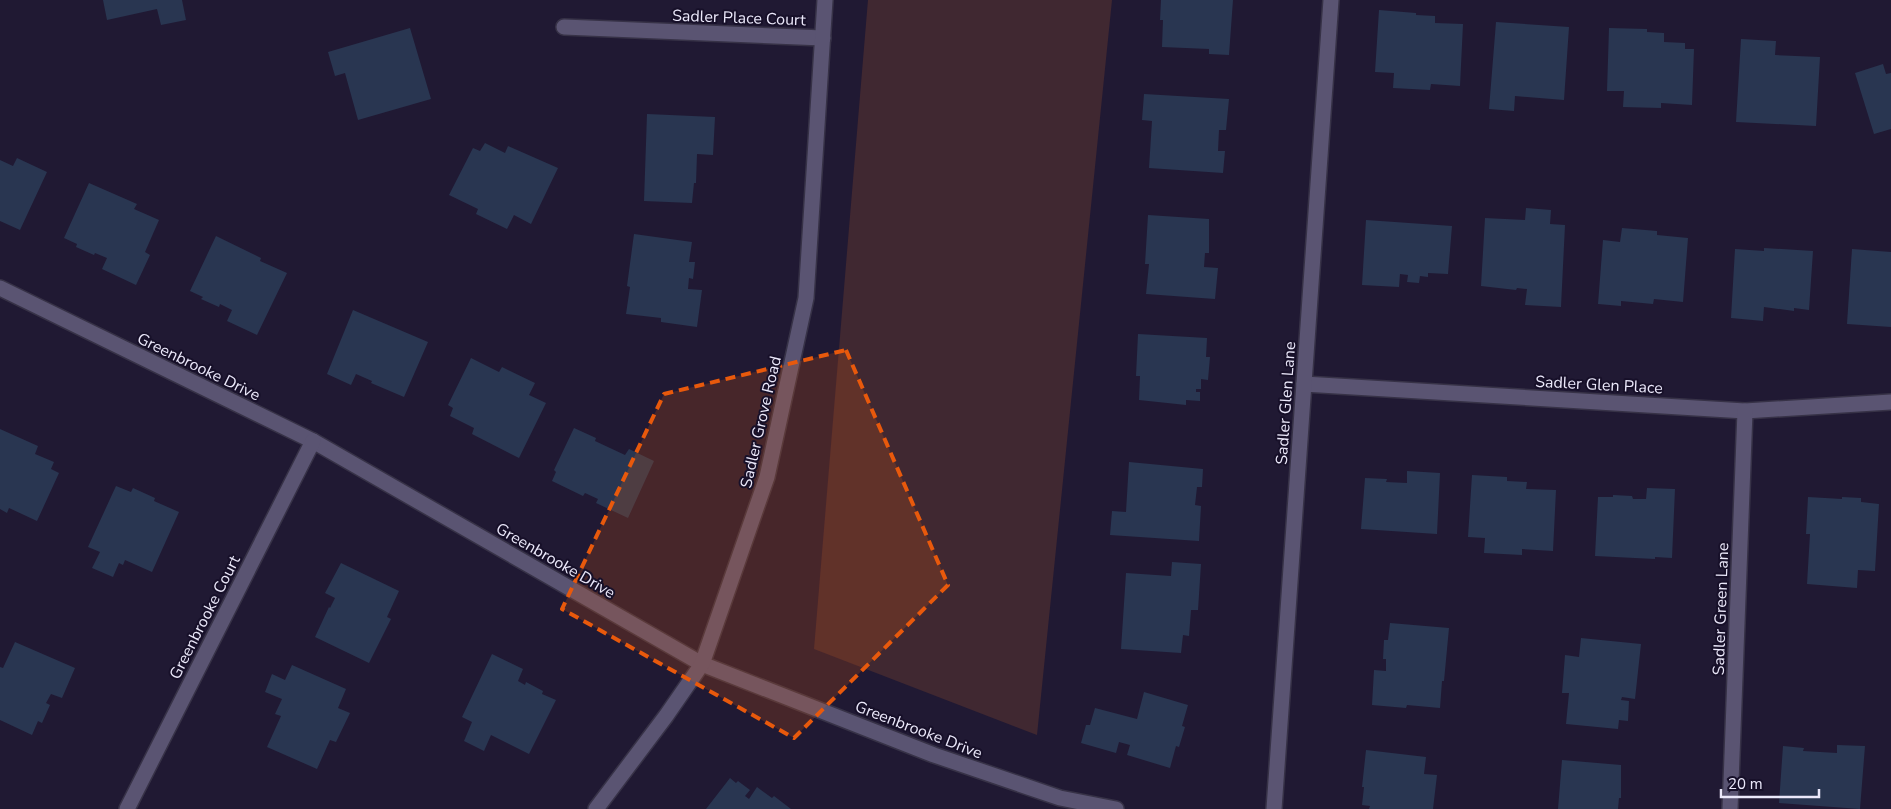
<svg xmlns="http://www.w3.org/2000/svg" width="1891" height="809" font-family="'Nunito Sans',sans-serif">
<style>
.green{fill:#402831}
.building{fill:#293651}
.lines{fill:none;stroke-linecap:round;stroke-linejoin:round}
.minor-casing{stroke:#373247;stroke-width:18}
.minor{stroke:#5a5472;stroke-width:15}
.marked{fill:#e8590c;fill-opacity:0.2;stroke:#e8590c;stroke-width:4;stroke-dasharray:10 6;stroke-linejoin:round}
.labels{text-anchor:middle;stroke-width:4;stroke-linejoin:round;paint-order:stroke}
.street-label{font-size:16px;fill:#ebe8fa;stroke:#171029}
</style>
<rect width="100%" height="100%" fill="#201933"/>
<!-- green -->
<polygon class="green" points="868,0 1112,0 1037,735 814,649"/>
<!-- building -->
<g class="building">
<polygon points="103,0 182,0 186,20 161,25 157,9 107,20"/>
<polygon points="1161,0 1233,0 1229,55 1209,54 1209,49 1162,47 1163,20 1160,20"/>
<polygon points="1379,10 1416,13 1416,15 1435,16 1435,23 1463,24 1460,86 1431,84 1430,90 1393,88 1394,73 1375,72"/>
<polygon points="1496,22 1569,27 1564,100 1515,96 1514,111 1489,109"/>
<polygon points="410,28 431,99 358,120 345,73 335,76 328,52"/>
<polygon points="1609,28 1647,29 1647,32 1664,33 1664,42 1685,43 1685,49 1694,49 1692,105 1661,103 1661,108 1623,107 1624,91 1607,91"/>
<polygon points="1741,39 1776,41 1775,55 1820,57 1816,126 1736,122"/>
<polygon points="1883,64 1886,74 1891,73 1891,129 1874,134 1855,73"/>
<polygon points="1144,94 1229,99 1226,130 1219,130 1218,151 1225,151 1223,173 1149,168 1152,121 1142,120"/>
<polygon points="647,114 715,117 713,155 697,154 696,183 694,183 692,203 644,201"/>
<polygon points="485,143 505,153 508,146 558,168 531,224 514,215 507,229 476,214 478,209 449,195 473,148 480,151"/>
<polygon points="17,158 47,172 20,230 0,221 0,160 13,166"/>
<polygon points="89,183 137,204 134,209 159,220 145,252 150,255 136,285 102,269 107,258 95,253 94,255 76,247 77,244 64,238"/>
<polygon points="1526,208 1551,210 1550,224 1565,225 1561,307 1525,305 1527,289 1517,288 1516,290 1481,286 1485,218 1525,220"/>
<polygon points="1148,215 1209,219 1209,253 1205,253 1204,267 1218,268 1215,299 1146,294 1149,264 1145,264"/>
<polygon points="1366,220 1452,226 1448,274 1428,273 1428,277 1420,276 1419,283 1407,282 1408,275 1400,274 1399,287 1362,285"/>
<polygon points="1622,228 1657,231 1657,235 1688,238 1683,302 1654,299 1653,304 1621,301 1621,306 1598,304 1603,240 1620,242"/>
<polygon points="634,234 692,242 689,262 695,262 693,279 689,278 688,289 702,290 697,327 661,322 661,318 626,314 630,287 627,286"/>
<polygon points="216,236 261,258 260,261 287,273 257,335 227,321 232,310 220,304 219,307 201,299 203,297 190,291"/>
<polygon points="1764,248 1813,251 1809,310 1794,308 1794,311 1764,307 1763,321 1731,318 1735,249 1764,251"/>
<polygon points="1852,249 1891,252 1891,327 1847,324"/>
<polygon points="353,310 428,342 404,397 371,383 372,381 356,374 351,385 327,374"/>
<polygon points="1138,334 1207,338 1206,357 1210,357 1208,380 1201,379 1201,389 1196,389 1196,392 1200,392 1200,401 1186,400 1186,405 1139,400 1140,376 1136,376"/>
<polygon points="471,358 499,372 502,367 535,383 529,395 546,403 519,458 472,434 474,428 450,416 453,408 448,405"/>
<polygon points="574,428 596,438 595,441 625,455 629,449 654,461 628,518 596,503 598,499 585,493 583,496 552,481 556,472 554,470"/>
<polygon points="0,429 38,446 35,454 54,462 51,469 59,473 37,521 9,508 7,513 0,509"/>
<polygon points="1129,462 1203,469 1202,487 1197,487 1195,505 1201,506 1199,541 1110,535 1112,511 1126,512"/>
<polygon points="1407,471 1440,473 1437,534 1361,529 1365,478 1387,479 1386,482 1407,483"/>
<polygon points="1472,475 1507,477 1507,481 1527,482 1526,489 1556,490 1553,551 1522,549 1522,555 1484,553 1485,538 1468,537"/>
<polygon points="116,486 131,492 133,488 155,498 154,501 179,512 152,572 125,560 123,565 119,563 113,577 92,568 100,552 88,547"/>
<polygon points="1647,488 1675,489 1672,558 1655,557 1655,559 1595,556 1598,497 1613,497 1613,495 1632,496 1633,499 1646,499"/>
<polygon points="1808,497 1842,499 1842,497 1861,498 1861,502 1879,504 1875,571 1858,570 1857,588 1807,584 1810,534 1806,534"/>
<polygon points="1172,562 1201,564 1198,610 1191,610 1189,636 1183,635 1181,653 1121,649 1126,573 1171,576"/>
<polygon points="341,563 399,591 387,617 391,619 369,663 315,637 329,607 330,608 335,598 325,593"/>
<polygon points="1390,623 1449,628 1444,681 1442,681 1440,708 1407,705 1406,708 1372,705 1374,670 1386,671 1386,659 1383,659 1384,640 1388,640"/>
<polygon points="1581,638 1641,644 1635,699 1622,697 1621,700 1629,701 1628,721 1619,720 1618,729 1566,724 1569,693 1562,693 1565,655 1579,657"/>
<polygon points="15,642 75,668 62,698 51,694 46,703 50,705 42,723 38,721 32,735 0,720 0,667 3,668"/>
<polygon points="492,654 523,669 518,681 525,685 526,682 543,691 542,694 556,700 529,754 491,735 484,751 464,741 472,722 462,717"/>
<polygon points="292,665 346,689 338,708 350,713 336,742 330,740 317,769 267,747 281,716 275,714 282,699 265,692 272,674 285,680"/>
<polygon points="1144,692 1188,705 1182,726 1185,727 1179,747 1176,746 1170,768 1127,755 1130,745 1119,742 1116,753 1081,743 1086,725 1090,725 1095,708 1137,719"/>
<polygon points="1837,745 1865,746 1860,809 1779,803 1783,746 1804,748 1803,751 1837,753"/>
<polygon points="1366,750 1426,757 1424,774 1437,775 1433,809 1369,809 1370,806 1362,805 1364,787 1362,787"/>
<polygon points="1562,760 1621,765 1621,798 1619,798 1618,809 1558,809"/>
<polygon points="730,778 736,783 738,781 750,790 745,796 749,799 757,787 772,798 774,796 791,809 706,809"/>
</g>
<g class="lines">
<defs>
<g id="minor">
<polyline points="564,27 823,38"/>
<polyline points="0,288 313,441 702,664 934,755 1060,798 1116,809"/>
<polyline points="1304,384 1745,411 1891,402"/>
<polyline points="127,809 313,441"/>
<polyline points="596,809 666,716 702,664 767,477 806,298 825,0"/>
<polyline points="1274,809 1331,0"/>
<polyline points="1730,809 1745,411"/>
</g>
</defs>
<!-- minor casing -->
<use href="#minor" class="minor-casing"/>
<!-- minor -->
<use href="#minor" class="minor"/>
</g>
<!-- marked area -->
<path class="marked" d="M846 350 948 585 794 738 562 609 664 394Z"/>
<g class="labels">
<!-- street labels -->
<g class="street-label">
<text transform="translate(739 17) rotate(2)" y="6">Sadler Place Court</text>
<text transform="translate(199 366) rotate(26)" y="6">Greenbrooke Drive</text>
<text transform="translate(1599 384) rotate(3)" y="6">Sadler Glen Place</text>
<text transform="translate(1285 403) rotate(-86)" y="6">Sadler Glen Lane</text>
<text transform="translate(760 422) rotate(-77)" y="6">Sadler Grove Road</text>
<text transform="translate(556 560) rotate(30)" y="6">Greenbrooke Drive</text>
<text transform="translate(1720 609) rotate(-88)" y="6">Sadler Green Lane</text>
<text transform="translate(204 617) rotate(-63)" y="6">Greenbrooke Court</text>
<text transform="translate(919 729) rotate(21)" y="6">Greenbrooke Drive</text>
</g>
</g>
<!-- scale -->
<path d="M1721 789v8h98v-8" fill="none" stroke="#ebe8fa" stroke-width="2.5"/>
<text x="1728" y="789" font-size="15" fill="#ebe8fa" stroke="#171029" stroke-width="4" paint-order="stroke">20 m</text>
</svg>
